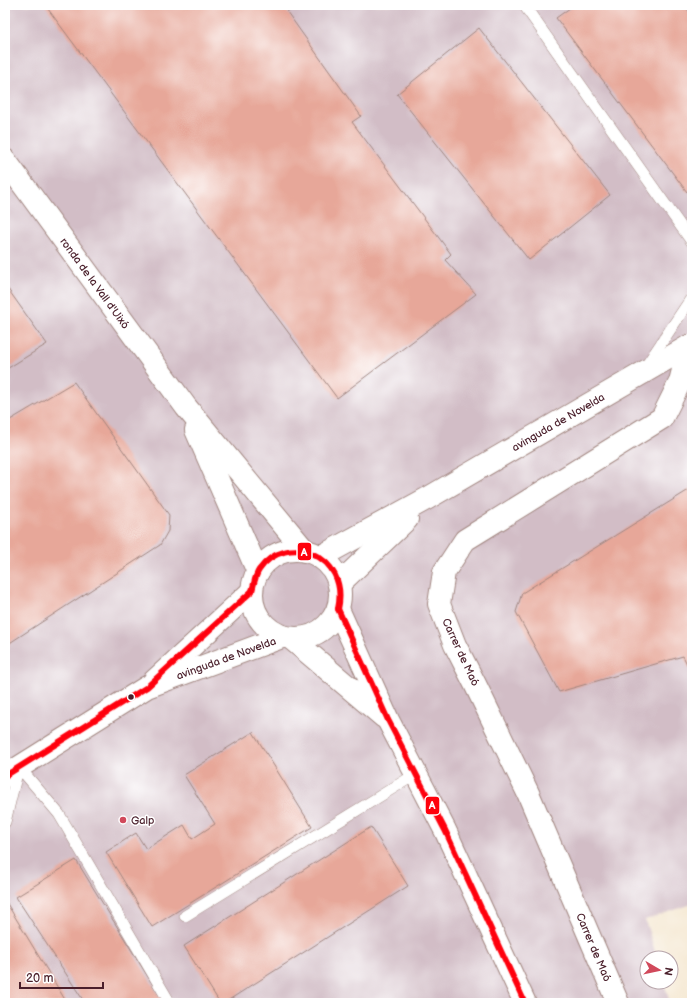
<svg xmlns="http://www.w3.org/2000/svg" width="697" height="1008" font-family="'Balsamiq Sans',sans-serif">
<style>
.industrial{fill:#d2bdc6}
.building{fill:#e7a799}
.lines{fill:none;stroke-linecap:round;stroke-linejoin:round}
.service-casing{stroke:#a0847e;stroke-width:12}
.minor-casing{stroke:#a0847e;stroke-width:24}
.service{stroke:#fff;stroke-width:11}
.minor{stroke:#fff;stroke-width:22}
.bus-1-casing{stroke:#fff;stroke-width:9}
.bus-1{stroke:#ff010c;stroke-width:6}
.bus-dot{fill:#4a1f2b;stroke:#fff;stroke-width:1.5}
.poi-dot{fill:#d1495b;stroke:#fff;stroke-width:1.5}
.labels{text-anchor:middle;stroke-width:3;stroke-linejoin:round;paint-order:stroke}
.street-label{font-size:11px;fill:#4a1f2b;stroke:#fff}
.poi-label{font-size:11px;fill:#4a1f2b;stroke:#fff;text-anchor:start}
.line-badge{stroke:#fff;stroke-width:1.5}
.badge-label{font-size:11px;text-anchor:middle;font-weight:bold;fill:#fff}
</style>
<rect width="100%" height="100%" fill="#fff"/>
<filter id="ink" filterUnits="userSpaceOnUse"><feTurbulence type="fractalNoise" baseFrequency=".025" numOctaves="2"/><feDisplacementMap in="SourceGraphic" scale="8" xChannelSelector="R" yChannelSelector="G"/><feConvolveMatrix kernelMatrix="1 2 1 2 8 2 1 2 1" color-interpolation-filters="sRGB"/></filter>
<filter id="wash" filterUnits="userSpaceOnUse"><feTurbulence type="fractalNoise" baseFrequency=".012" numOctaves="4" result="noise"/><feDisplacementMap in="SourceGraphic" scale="16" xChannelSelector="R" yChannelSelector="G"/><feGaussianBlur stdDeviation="0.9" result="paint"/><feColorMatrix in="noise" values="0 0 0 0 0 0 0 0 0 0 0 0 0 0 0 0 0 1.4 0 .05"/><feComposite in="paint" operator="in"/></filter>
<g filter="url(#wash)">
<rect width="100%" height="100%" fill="#f5e8d2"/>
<!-- industrial -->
<polygon class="industrial" points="5,5 692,5 692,904 645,920 657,958 647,958 647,982 664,982 670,1003 5,1003"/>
<g id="blocks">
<!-- building -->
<g class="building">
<polygon points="45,5 296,5 287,12 361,116 352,122 451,254 445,260 476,294 337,398"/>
<polygon points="574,5 684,5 692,15 692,189 687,192 556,18"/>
<polygon points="479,28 610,195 529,260 397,94"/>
<polygon points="5,285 47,344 5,370"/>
<polygon points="74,382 169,515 168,531 160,545 5,646 5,423"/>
<polygon points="692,488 692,669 690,670 683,656 559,692 516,612 522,593"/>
<polygon points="253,732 312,827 152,927 106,852 136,833 146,849 184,825 192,839 215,824 184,775"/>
<polygon points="371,827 408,886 224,1003 220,1003 184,946"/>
<polygon points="76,860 164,1003 85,1003 16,897"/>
<polygon points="6,902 67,1003 5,1003 5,903"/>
</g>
</g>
</g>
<g filter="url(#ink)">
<use href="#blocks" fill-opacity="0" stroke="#a0847e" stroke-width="1"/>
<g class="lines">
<defs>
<g id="service">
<polyline points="524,5 692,242"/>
<polyline points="646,366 692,297"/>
<polyline points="19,767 59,814 170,1003"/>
<polyline points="5,822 18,769"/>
<polyline points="185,916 416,774"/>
</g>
<g id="minor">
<polyline points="5,160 186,407 305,551"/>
<polyline points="196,430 258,572"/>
<circle cx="296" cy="594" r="44"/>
<polyline points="320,557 428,498 689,346"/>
<polyline points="339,584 407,519"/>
<polyline points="338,609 388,720 445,830 525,1003"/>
<polyline points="293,640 384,717"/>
<polyline points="154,681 252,591"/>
<polyline points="5,776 147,687 282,637"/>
<polyline points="618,1003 528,793 475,684 455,645 439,604 444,572 465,540 662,418 680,382 689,346"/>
</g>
</defs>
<!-- service casing -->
<use href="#service" class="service-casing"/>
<!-- minor casing -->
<use href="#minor" class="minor-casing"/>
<!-- service -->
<use href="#service" class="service"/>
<!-- minor -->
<use href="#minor" class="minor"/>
<defs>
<g id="bus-1">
<path d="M252 591C254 584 255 576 259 570 287 530 350 555 338 609"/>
<polyline points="338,609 388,720 445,830 525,1003"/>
<polyline points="5,776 147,687 252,591"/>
</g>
</defs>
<!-- bus-1 casing -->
<use href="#bus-1" class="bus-1-casing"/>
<!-- bus-1 -->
<use href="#bus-1" class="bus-1"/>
</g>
</g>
<!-- markers -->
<circle class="bus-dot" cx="131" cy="697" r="3.5"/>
<circle class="poi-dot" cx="123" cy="820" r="4"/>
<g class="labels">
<!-- street labels -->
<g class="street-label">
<text transform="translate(95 283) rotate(54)" y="4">ronda de la Vall d'Uixó</text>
<text transform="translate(558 422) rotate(-30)" y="4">avinguda de Novelda</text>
<text transform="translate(461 652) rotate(65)" y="4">Carrer de Maó</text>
<text transform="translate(226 658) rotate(-20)" y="4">avinguda de Novelda</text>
<text transform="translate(594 947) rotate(67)" y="4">Carrer de Maó</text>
</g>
<!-- poi labels -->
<g class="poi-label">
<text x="131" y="824">Galp</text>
</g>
</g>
<g class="line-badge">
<rect x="297" y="542" width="15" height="19" rx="4" fill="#ff010c"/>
<rect x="425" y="796" width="15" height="19" rx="4" fill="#ff010c"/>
</g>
<g class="badge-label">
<text x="304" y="556">A</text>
<text x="432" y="809">A</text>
</g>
<!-- margin -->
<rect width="697" height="1008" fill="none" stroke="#fff" stroke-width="20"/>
<!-- north arrow -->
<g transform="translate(659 970) rotate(99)"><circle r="19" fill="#ffffff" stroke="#b7a5aa"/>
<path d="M0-3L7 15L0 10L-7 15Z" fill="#d1495b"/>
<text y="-6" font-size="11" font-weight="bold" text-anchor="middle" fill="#4a1f2b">N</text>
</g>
<!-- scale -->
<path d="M20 982v6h83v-6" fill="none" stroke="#4a1f2b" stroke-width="2"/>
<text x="26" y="982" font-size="12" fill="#4a1f2b" stroke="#ffffff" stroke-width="3" paint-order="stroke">20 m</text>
</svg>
